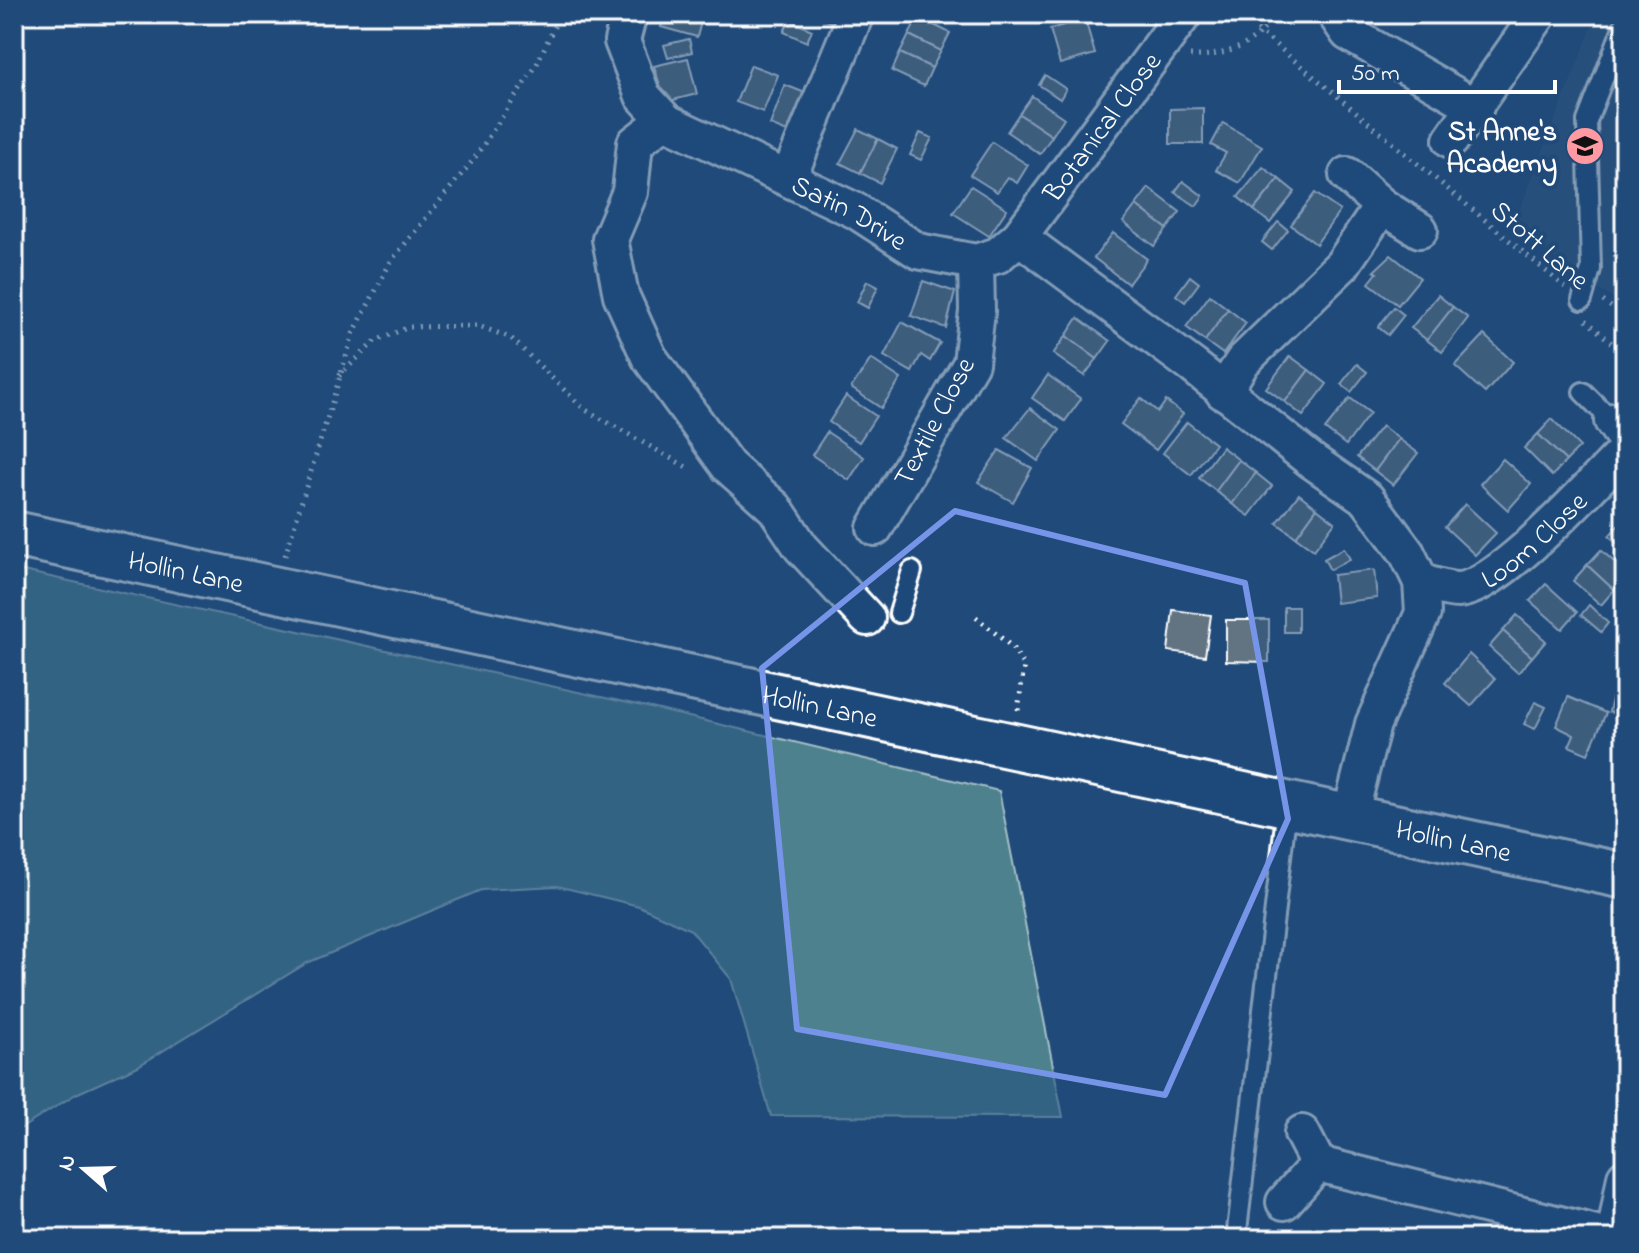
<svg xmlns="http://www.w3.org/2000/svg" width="1639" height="1253" font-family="'Indie Flower',sans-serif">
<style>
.built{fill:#33567c}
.green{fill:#4e818e;stroke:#a6c0c6;stroke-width:2}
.building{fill:#627382;stroke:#fff;stroke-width:2}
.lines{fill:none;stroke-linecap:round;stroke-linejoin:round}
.service-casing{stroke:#fff;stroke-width:24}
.minor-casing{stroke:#fff;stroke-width:40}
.primary-casing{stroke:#fff;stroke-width:50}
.path{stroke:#fff;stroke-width:5;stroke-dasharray:2 6;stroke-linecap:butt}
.service{stroke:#1f4a7a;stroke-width:18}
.minor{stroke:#1f4a7a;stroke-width:34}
.primary{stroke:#1f4a7a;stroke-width:44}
.marked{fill:none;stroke:#7795e8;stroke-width:6;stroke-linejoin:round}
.labels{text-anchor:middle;stroke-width:8;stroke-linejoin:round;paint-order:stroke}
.street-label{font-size:28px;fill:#fff;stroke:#1f4a7a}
.poi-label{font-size:28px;font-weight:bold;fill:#fff;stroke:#1f4a7a;text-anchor:end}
</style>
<rect width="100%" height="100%" fill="#1f4a7a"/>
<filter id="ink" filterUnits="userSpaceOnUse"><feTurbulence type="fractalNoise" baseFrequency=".0125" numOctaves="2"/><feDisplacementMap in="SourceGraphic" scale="16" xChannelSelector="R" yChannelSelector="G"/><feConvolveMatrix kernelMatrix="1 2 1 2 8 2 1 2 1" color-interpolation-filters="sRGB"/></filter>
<g filter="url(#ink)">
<!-- built -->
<polygon class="built" points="1597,14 1625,14 1625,305 1567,271 1515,222"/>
<!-- green -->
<polygon class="green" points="14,569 647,707 999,791 1063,1117 771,1116 731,979 691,930 639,906 557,886 481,890 307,963 138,1066 76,1094 14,1133"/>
<!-- building -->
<g class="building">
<polygon points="664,14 703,14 697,37 661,27"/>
<polygon points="811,14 841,14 837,25"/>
<polygon points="918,17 950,33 941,51 909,35"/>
<polygon points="1085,19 1095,54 1060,64 1050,29"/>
<polygon points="789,20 812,30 807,42 784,32"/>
<polygon points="909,35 941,51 932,68 900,53"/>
<polygon points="689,39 692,52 668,58 664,45"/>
<polygon points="900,53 932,68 924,86 892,71"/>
<polygon points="688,58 697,94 665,102 654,66"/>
<polygon points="751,65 778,75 763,112 736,102"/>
<polygon points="1045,75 1066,89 1060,99 1039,85"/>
<polygon points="785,85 813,96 797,136 770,125"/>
<polygon points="1032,96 1064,118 1052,136 1019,114"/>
<polygon points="1203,108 1203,144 1170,144 1170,109"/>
<polygon points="1019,114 1052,136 1040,154 1007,132"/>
<polygon points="1223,123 1262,146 1240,183 1216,170 1226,153 1211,145"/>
<polygon points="858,129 878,139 860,173 840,163"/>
<polygon points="920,133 932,138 921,160 910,155"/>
<polygon points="878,139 897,149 880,183 860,173"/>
<polygon points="992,142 1028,165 1017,183 1008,177 997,192 970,175"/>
<polygon points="1263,167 1279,179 1254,210 1238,197"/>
<polygon points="1279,179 1295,192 1270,223 1254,210"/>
<polygon points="1183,181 1203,196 1196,206 1175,192"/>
<polygon points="971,186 1007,209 989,236 953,213"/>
<polygon points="1149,188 1180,212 1167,229 1136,205"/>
<polygon points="1315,193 1340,211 1316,244 1291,225"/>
<polygon points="1136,205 1167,229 1154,246 1123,222"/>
<polygon points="1278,222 1288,230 1272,250 1262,242"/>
<polygon points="1113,233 1147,259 1128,284 1094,258"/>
<polygon points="1391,255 1420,278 1398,305 1369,283 1377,273 1374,271"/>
<polygon points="1190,276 1199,283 1185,302 1176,295"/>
<polygon points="867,281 878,287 868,308 857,302"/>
<polygon points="923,281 955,292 946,328 911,316"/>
<polygon points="1210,295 1228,309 1205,341 1186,327"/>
<polygon points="1438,295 1453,307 1427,340 1411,328"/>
<polygon points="1394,307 1404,315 1388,335 1378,327"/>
<polygon points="1453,307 1468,318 1442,352 1427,340"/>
<polygon points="1228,309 1246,323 1223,354 1205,341"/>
<polygon points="1078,318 1110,341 1097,359 1066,336"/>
<polygon points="902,322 940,343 930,361 921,355 912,372 884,356"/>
<polygon points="1484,335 1513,362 1485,393 1455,366"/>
<polygon points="1066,336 1097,359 1084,376 1053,354"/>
<polygon points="1290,356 1309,370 1285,402 1266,388"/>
<polygon points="871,359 901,379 881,408 851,388"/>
<polygon points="1357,364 1367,372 1351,392 1341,384"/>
<polygon points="1309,370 1327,384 1303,416 1285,402"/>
<polygon points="1048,375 1081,399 1065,421 1032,398"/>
<polygon points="846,396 876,416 859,442 829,422"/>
<polygon points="1141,398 1158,412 1166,401 1183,414 1156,450 1121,424"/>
<polygon points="1350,398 1370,413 1346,445 1325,429"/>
<polygon points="1030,408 1060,430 1038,461 1006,438"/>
<polygon points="1552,419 1580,447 1566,461 1538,434"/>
<polygon points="1187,422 1215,444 1191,475 1163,453"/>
<polygon points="1382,426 1399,439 1375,471 1357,457"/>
<polygon points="827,432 864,457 849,480 812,455"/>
<polygon points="1538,434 1566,461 1552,476 1524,448"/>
<polygon points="1399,439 1418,453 1393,485 1375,471"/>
<polygon points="1222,447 1239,460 1216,491 1199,478"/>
<polygon points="999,450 1032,468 1013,502 978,482"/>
<polygon points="1503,459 1531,484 1508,510 1480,484"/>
<polygon points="1239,460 1256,473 1232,504 1216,491"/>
<polygon points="1256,473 1272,486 1249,516 1232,504"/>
<polygon points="1299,494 1317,508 1296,537 1277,523"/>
<polygon points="1465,504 1496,533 1475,555 1445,527"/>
<polygon points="1317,508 1335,522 1314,550 1296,537"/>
<polygon points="1624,519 1625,520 1625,550 1609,536"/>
<polygon points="1344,548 1350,559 1330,570 1324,559"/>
<polygon points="1601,550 1625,572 1625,579 1614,590 1587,565"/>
<polygon points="1587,565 1614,590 1601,605 1573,581"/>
<polygon points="1374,570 1377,598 1336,603 1333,575"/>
<polygon points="1546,584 1577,612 1562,629 1530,601"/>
<polygon points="1589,605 1608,623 1601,632 1581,615"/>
<rect x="1284" y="607" width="14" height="25"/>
<polygon points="1173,610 1211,615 1205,656 1168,651"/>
<polygon points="1517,615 1546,641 1532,657 1503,631"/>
<polygon points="1226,620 1269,620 1269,662 1226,661"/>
<polygon points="1503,631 1532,657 1518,673 1489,647"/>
<polygon points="1469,654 1495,679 1471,706 1445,683"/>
<polygon points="1615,687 1625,690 1622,715 1609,712"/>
<polygon points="1568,697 1606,713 1588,754 1569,746 1574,735 1556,726"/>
<polygon points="1535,702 1546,707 1535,729 1524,724"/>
</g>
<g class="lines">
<defs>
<g id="service">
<polyline points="1582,300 1591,269 1587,121 1625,22"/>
<polyline points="1583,392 1612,421"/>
<polyline points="899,613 912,571"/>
<polyline points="1236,1239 1287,806"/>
</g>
<g id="minor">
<path id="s1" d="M629 14 622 41 643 96 667 122 856 211 918 251 976 262 998 255 1019 237 1193 366 1312 461 1367 499 1407 553 1421 582 1423 613 1373 724 1349 820"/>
<polyline points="1335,14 1348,33 1476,107"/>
<polyline points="665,120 635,143 630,192 610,239 621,295 649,357 728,466 775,508 801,547 867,618"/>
<polyline points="1451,140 1539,14"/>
<polyline points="1347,175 1382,206 1420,230"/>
<polyline points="789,177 856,14"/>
<path id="s2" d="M1019 237 1184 14"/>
<polyline points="1223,392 1243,361 1342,265 1382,206"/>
<polyline points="1612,421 1625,439"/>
<polyline points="875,528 971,363 977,311 976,262"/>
<path id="s3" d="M1421 582C1433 585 1447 590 1458 590 1498 589 1595 481 1625 451"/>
<polyline points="1302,1133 1318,1164 1620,1239"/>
<polyline points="1284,1202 1318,1164"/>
<polyline points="1614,1237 1625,1177"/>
</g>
<g id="primary">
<path id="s4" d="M14 534 1625 876"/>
</g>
</defs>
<!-- service casing -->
<use href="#service" class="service-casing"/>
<!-- minor casing -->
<use href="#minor" class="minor-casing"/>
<!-- primary casing -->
<use href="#primary" class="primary-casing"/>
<!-- path -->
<g class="path">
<polyline points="1129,14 1138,26"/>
<polyline points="1239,14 1565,287"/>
<path d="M1190 56C1224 57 1258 46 1274 14"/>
<polyline points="1603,301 1625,317"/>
<polyline points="1586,320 1625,355"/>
<polyline points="339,376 375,341 409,327 479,326 511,338 584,409 690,469"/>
<polyline points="285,556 353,334 391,261 474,159 536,66 560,14"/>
<polyline points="976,617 1012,647 1024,666 1018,711"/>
</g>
<!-- service -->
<use href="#service" class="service"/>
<!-- minor -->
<use href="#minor" class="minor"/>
<!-- primary -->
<use href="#primary" class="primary"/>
</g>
</g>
<!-- marked area -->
<path d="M0 0H1639V1253H0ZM955 511 1245 583 1288 819 1165 1095 797 1029 762 668Z" fill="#1f4a7a" fill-opacity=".55" fill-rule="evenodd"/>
<path class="marked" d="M955 511 1245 583 1288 819 1165 1095 797 1029 762 668Z"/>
<!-- icons -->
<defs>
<symbol id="school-disc" viewBox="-11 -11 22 22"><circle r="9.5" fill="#ff9aa2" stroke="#1f4a7a"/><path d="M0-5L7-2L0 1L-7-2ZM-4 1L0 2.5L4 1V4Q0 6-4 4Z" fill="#111"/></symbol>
</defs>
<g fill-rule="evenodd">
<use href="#school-disc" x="1563" y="124" width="44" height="44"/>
</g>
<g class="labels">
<!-- street labels -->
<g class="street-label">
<text dy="10" stroke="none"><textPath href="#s2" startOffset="138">Botanical Close</textPath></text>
<text dy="10" stroke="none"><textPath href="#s1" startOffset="326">Satin Drive</textPath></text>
<text transform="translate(1541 244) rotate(41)" y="10">Stott Lane</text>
<text transform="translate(933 421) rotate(-62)" y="10">Textile Close</text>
<text dy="10" stroke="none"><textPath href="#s3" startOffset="130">Loom Close</textPath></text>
<text dy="10" stroke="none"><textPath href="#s4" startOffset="176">Hollin Lane</textPath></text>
<text dy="10" stroke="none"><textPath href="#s4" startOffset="824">Hollin Lane</textPath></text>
<text dy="10" stroke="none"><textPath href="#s4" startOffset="1472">Hollin Lane</textPath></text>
</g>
<!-- poi labels -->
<g class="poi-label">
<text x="1557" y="140">St Anne's<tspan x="1557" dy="32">Academy</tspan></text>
</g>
</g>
<!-- margin -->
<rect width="1639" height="1253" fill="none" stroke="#1f4a7a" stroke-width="48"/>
<rect x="24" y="24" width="1591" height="1205" fill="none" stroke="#fff" stroke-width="3" filter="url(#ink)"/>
<!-- north arrow -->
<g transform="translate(84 1169) rotate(290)" stroke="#1f4a7a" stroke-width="6" paint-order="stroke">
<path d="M0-6L14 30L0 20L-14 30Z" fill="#ffffff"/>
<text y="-12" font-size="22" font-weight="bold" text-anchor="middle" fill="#ffffff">N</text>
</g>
<!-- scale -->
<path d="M1339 80v12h216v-12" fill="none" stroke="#ffffff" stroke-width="4"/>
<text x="1351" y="80" font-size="24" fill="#ffffff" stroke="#1f4a7a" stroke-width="6" paint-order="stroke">50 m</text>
</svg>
